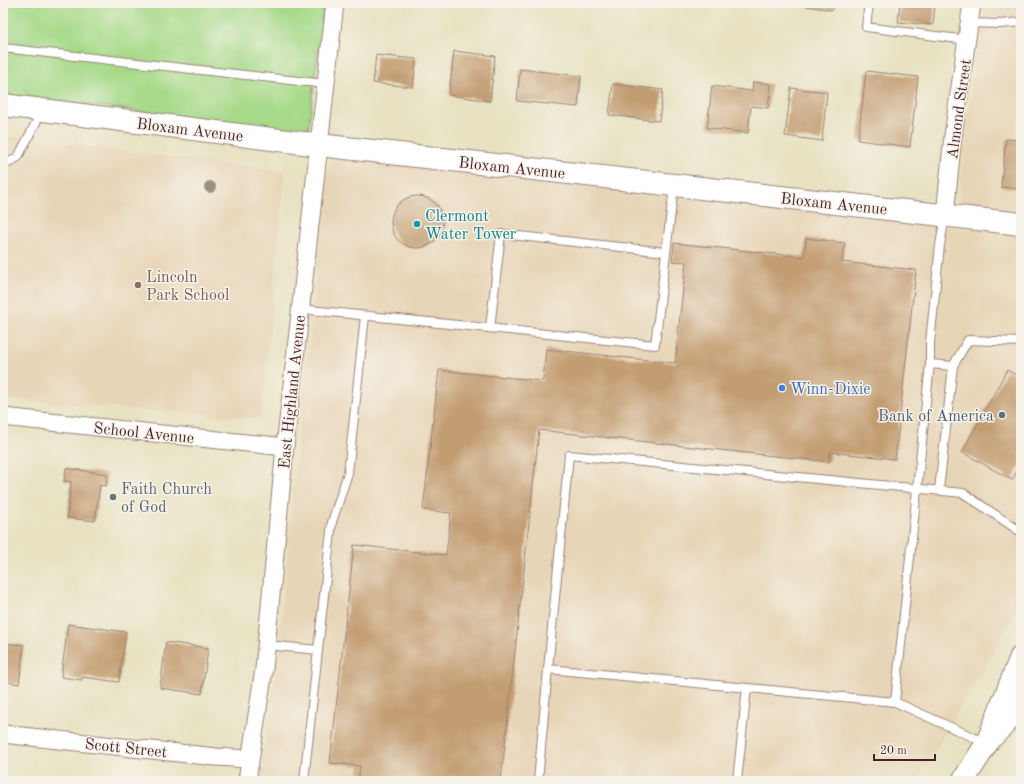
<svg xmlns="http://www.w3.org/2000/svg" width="1024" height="784" font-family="'Old Standard TT',serif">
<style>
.built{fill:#e7d5b7}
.green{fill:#a6da89;stroke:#787c5a}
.building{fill:#c39d72}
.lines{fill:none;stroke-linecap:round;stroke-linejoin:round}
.lane-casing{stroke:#998076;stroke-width:10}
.street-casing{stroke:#998076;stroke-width:19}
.secondary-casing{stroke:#998076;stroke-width:24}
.highway-casing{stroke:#998076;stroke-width:24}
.lane{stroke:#fff;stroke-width:8}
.street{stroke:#fff;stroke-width:17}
.secondary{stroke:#fff;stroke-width:22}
.highway{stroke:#fff;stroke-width:22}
.tree{fill:#9e917c}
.culture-dot{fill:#0f9aa8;stroke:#f7f3e8;stroke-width:1.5}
.education-dot{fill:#8d6e63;stroke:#f7f3e8;stroke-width:1.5}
.shop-dot{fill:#3f7fe0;stroke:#f7f3e8;stroke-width:1.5}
.service-dot{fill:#5c6f8a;stroke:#f7f3e8;stroke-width:1.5}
.worship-dot{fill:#6b7280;stroke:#f7f3e8;stroke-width:1.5}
.labels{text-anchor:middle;stroke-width:3;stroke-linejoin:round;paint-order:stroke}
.street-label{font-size:16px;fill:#4a1f2b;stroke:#f7f3e8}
.culture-label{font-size:16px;fill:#0d838f;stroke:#f7f3e8;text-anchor:start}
.education-label{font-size:16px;fill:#785e54;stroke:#f7f3e8;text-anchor:start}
.shop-label{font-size:16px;fill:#366cbe;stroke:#f7f3e8;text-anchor:start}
.service-label{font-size:16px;fill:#4e5e75;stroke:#f7f3e8;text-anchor:end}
.worship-label{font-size:16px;fill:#5b616d;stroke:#f7f3e8;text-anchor:start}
</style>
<rect width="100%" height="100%" fill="#f7f3e8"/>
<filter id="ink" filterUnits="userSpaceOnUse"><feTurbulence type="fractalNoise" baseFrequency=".025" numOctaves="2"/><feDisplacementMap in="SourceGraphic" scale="8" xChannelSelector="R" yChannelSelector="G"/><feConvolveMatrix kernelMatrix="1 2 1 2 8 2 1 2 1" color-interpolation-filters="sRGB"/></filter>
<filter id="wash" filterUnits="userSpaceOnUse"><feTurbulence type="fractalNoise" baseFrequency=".012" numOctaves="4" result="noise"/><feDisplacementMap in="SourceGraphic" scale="16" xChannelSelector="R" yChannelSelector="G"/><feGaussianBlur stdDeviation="0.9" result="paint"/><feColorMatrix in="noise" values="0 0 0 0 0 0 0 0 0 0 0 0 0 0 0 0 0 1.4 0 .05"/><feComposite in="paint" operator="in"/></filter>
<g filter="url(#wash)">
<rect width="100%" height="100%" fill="#e8e2c2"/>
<!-- built -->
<g class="built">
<polygon points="984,3 1021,3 1021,214 958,206 965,138"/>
<polygon points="3,135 285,172 261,419 3,399"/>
<polygon points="329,157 1021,235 1021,605 917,781 259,781 276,670 297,449"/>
</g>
<!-- green -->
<polygon class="green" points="3,3 324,3 308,133 3,94"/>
<g id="blocks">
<!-- building -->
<g class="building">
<polygon points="785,3 833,3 833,10"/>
<polygon points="900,3 935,3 933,25 898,22"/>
<polygon points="454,51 495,56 490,101 449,95"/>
<polygon points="376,55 416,59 413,87 373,83"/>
<polygon points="520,69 581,76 578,107 517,101"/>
<polygon points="866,71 918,77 910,147 858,140"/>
<polygon points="753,82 771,84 768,108 751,106 748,133 707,128 712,86 752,91"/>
<polygon points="613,84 663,90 659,121 609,115"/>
<polygon points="791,88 827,92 822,141 785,136"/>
<polygon points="1006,139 1021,140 1021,189 1001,187"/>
<circle cx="417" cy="222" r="26"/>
<polygon points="806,238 845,243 842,262 916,270 895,459 830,452 829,462 539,430 501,781 358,781 360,766 330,763 354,545 446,555 451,513 423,510 439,370 543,381 546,349 675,363 686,262 672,261 674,243 804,257"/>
<polygon points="1007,370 1021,378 1021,464 1012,480 962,452"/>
<polygon points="66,468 107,474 106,486 100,485 95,521 67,518 71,482 64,481"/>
<polygon points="68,624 126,632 119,682 82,677 82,680 61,677"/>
<polygon points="166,642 208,648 202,694 160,688"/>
<polygon points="3,643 24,645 19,684 3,681"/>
</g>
</g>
</g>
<g filter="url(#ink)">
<use href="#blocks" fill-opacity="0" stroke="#998076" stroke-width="1"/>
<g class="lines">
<defs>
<g id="lane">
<polyline points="869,3 866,27 967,40"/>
<polyline points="969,23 1000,24 1021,22"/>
<polyline points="3,48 326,84"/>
<polyline points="3,166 18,157 42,111"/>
<polyline points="300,309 655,345 674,186"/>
<polyline points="490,328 501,234 666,252"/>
<polyline points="930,364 953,366 939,490"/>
<polyline points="953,366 968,340 1021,342"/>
<polyline points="266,645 318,650 332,522 348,473 365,316"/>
<polyline points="548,669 569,455 963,493 1021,532"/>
<polyline points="895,702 930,364 930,343 940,245 945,216"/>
<polyline points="304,781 318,650"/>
<polyline points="538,781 548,669 895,702 986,743"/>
<polyline points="737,781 747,688"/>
</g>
<g id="street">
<polyline points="945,215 953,136 972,3"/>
<polyline points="3,417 285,447"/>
<polyline points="3,734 216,757 249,759"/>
<polyline points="247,781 264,669 285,447 335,3"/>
</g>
<polyline id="secondary" points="3,105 319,145 1021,224"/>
<g id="highway">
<polyline points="994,735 1021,707"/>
<polyline points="963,781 987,743 1021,657"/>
</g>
</defs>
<!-- lane casing -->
<use href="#lane" class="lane-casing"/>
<!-- street casing -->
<use href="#street" class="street-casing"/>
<!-- secondary casing -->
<use href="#secondary" class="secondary-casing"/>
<!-- highway casing -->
<use href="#highway" class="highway-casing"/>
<!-- lane -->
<use href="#lane" class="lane"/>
<!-- street -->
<use href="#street" class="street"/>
<!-- secondary -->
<use href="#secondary" class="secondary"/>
<!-- highway -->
<use href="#highway" class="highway"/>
</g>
<!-- trees -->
<circle class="tree" cx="210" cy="187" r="6"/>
</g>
<!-- markers -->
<circle class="culture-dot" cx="417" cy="224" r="4"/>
<circle class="education-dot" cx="138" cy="285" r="4"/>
<circle class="shop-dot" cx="782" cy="388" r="4"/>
<circle class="service-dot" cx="1002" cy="415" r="4"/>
<circle class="worship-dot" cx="113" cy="497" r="4"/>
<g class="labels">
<!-- street labels -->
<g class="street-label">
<text transform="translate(958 109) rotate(-82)" y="6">Almond Street</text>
<text transform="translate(190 129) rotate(7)" y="6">Bloxam Avenue</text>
<text transform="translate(512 167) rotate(6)" y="6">Bloxam Avenue</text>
<text transform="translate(834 203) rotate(6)" y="6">Bloxam Avenue</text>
<text transform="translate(291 392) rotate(-84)" y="6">East Highland Avenue</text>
<text transform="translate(144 432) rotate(6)" y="6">School Avenue</text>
<text transform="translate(126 747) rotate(6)" y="6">Scott Street</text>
</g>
<!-- culture labels -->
<g class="culture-label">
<text x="425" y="221">Clermont<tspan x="425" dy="18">Water Tower</tspan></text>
</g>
<!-- education labels -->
<g class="education-label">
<text x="146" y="282">Lincoln<tspan x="146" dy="18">Park School</tspan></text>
</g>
<!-- shop labels -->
<g class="shop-label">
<text x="790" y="394">Winn-Dixie</text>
</g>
<!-- service labels -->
<g class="service-label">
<text x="994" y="421">Bank of America</text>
</g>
<!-- worship labels -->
<g class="worship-label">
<text x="121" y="494">Faith Church<tspan x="121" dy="18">of God</tspan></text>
</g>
</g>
<!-- margin -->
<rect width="1024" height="784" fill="none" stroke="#f7f3e8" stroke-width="16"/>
<!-- scale -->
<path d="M874 754v6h61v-6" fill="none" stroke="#4a1f2b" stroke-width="2"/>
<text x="880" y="754" font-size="12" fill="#4a1f2b" stroke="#f7f3e8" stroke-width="3" paint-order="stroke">20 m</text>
</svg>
